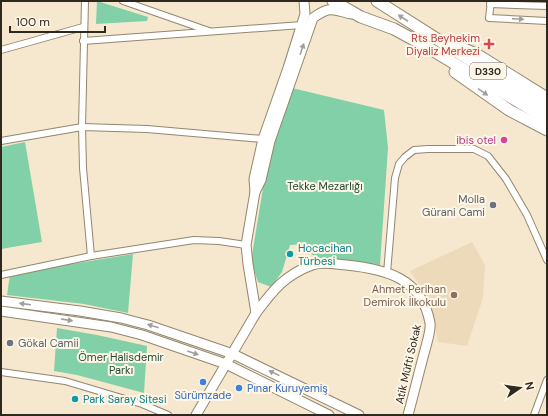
<svg xmlns="http://www.w3.org/2000/svg" width="548" height="416" font-family="'DM Sans',sans-serif">
<style>
.built{fill:#ecdabb}
.green{fill:#82d0a7}
.lines{fill:none;stroke-linecap:round;stroke-linejoin:round}
.street-casing{stroke:#92866e;stroke-width:8}
.secondary-casing{stroke:#92866e;stroke-width:11}
.highway-casing{stroke:#92866e;stroke-width:13}
.street{stroke:#fff;stroke-width:6}
.secondary{stroke:#fff;stroke-width:9}
.highway{stroke:#fff;stroke-width:11}
.oneway{fill:#a19e9a}
.health-dot{fill:#e0444e;stroke:#fef6e6;stroke-width:1.5}
.hotel-dot{fill:#d1479c;stroke:#fef6e6;stroke-width:1.5}
.worship-dot{fill:#6b7280;stroke:#fef6e6;stroke-width:1.5}
.culture-dot{fill:#0f9aa8;stroke:#fef6e6;stroke-width:1.5}
.education-dot{fill:#8d6e63;stroke:#fef6e6;stroke-width:1.5}
.shop-dot{fill:#3f7fe0;stroke:#fef6e6;stroke-width:1.5}
.labels{text-anchor:middle;stroke-width:4;stroke-linejoin:round;paint-order:stroke}
.shield{fill:#fef6e6;stroke:#6c665b;stroke-width:1}
.shield-label{font-size:10px;font-weight:bold;fill:#2e281f}
.health-label{font-size:11px;fill:#be3a42;stroke:#fef6e6;text-anchor:end}
.hotel-label{font-size:11px;fill:#b23c85;stroke:#fef6e6;text-anchor:end}
.park-label{font-size:11px;fill:#204c36;stroke:#fef6e6}
.worship-label{font-size:11px;fill:#5b616d;stroke:#fef6e6;text-anchor:end}
.culture-label{font-size:11px;fill:#0d838f;stroke:#fef6e6;text-anchor:start}
.education-label{font-size:11px;fill:#785e54;stroke:#fef6e6;text-anchor:end}
.street-label{font-size:11px;fill:#2e281f;stroke:#fef6e6}
.shop-label{font-size:11px;fill:#366cbe;stroke:#fef6e6;text-anchor:start}
</style>
<rect width="100%" height="100%" fill="#f6e8ce"/>
<!-- built -->
<polygon class="built" points="472,242 485,265 483,298 467,346 438,342 433,315 424,292 410,271"/>
<!-- green -->
<g class="green">
<polygon points="97,1 148,17 147,21 96,24"/>
<polygon points="292,88 384,110 388,148 380,265 315,258 304,244 290,245 282,272 271,287 258,282 251,261 268,158"/>
<polygon points="25,142 42,242 1,249 1,147"/>
<polygon points="133,254 128,313 84,304 7,295 10,274"/>
<polygon points="57,328 97,335 147,346 144,393 77,375 54,371"/>
</g>
<g class="lines">
<defs>
<g id="street">
<polyline points="85,1 82,127 83,168 91,256"/>
<polyline points="123,1 209,31"/>
<polyline points="491,1 489,18 547,21"/>
<polyline points="490,4 547,6"/>
<polyline points="83,41 302,25"/>
<polyline points="1,50 83,27"/>
<polyline points="1,141 82,127 147,129 263,139"/>
<polyline points="387,273 395,178 399,164 405,157 414,150 428,149 474,149 488,156 506,179 527,215 547,260"/>
<polyline points="1,275 91,256 194,240 219,241 246,245"/>
<polyline points="1,372 65,381 142,404 168,415"/>
<polyline points="534,415 547,380"/>
</g>
<g id="secondary">
<path d="M255 192 261 180 270 141 313 18C330 6 331 9 351 14"/>
<polyline points="1,301 80,311 121,318 148,325 233,354 359,415"/>
<polyline points="1,311 111,327 142,335 226,364 329,415"/>
<path d="M256 313C273 290 285 275 312 265 323 261 335 264 346 265 386 269 422 278 430 323 431 331 427 342 425 350 419 372 414 393 408 415"/>
<polyline points="196,415 256,313 248,264 246,245 255,192 254,179 263,139 288,68 305,14 304,1"/>
</g>
<g id="highway">
<polyline points="333,1 361,17 394,29 427,47 547,119"/>
<polyline points="377,1 547,109"/>
<polyline points="457,46 476,54 547,98"/>
<polyline points="455,72 509,110 547,130"/>
</g>
</defs>
<!-- street casing -->
<use href="#street" class="street-casing"/>
<!-- secondary casing -->
<use href="#secondary" class="secondary-casing"/>
<!-- highway casing -->
<use href="#highway" class="highway-casing"/>
<!-- street -->
<use href="#street" class="street"/>
<!-- secondary -->
<use href="#secondary" class="secondary"/>
<!-- highway -->
<use href="#highway" class="highway"/>
</g>
<!-- one-way arrows -->
<defs><path id="oneway-solid" d="M-6-.8H1V-3.2L6.5 0L1 3.2V.8H-6Z"/></defs>
<g class="oneway">
<use href="#oneway-solid" transform="translate(403 18) rotate(-147)"/>
<use href="#oneway-solid" transform="translate(518 19) rotate(3)"/>
<use href="#oneway-solid" transform="translate(302 49) rotate(-71)"/>
<use href="#oneway-solid" transform="translate(483 92) rotate(35)"/>
<use href="#oneway-solid" transform="translate(25 304) rotate(-173)"/>
<use href="#oneway-solid" transform="translate(67 320) rotate(9)"/>
<use href="#oneway-solid" transform="translate(153 326) rotate(-162)"/>
<use href="#oneway-solid" transform="translate(193 353) rotate(19)"/>
<use href="#oneway-solid" transform="translate(274 373) rotate(-154)"/>
</g>
<!-- markers -->
<path class="health-dot" d="M487 38h4v4h4v4h-4v4h-4v-4h-4v-4h4z"/>
<circle class="hotel-dot" cx="504" cy="140" r="4"/>
<g class="worship-dot">
<circle cx="493" cy="205" r="4"/>
<circle cx="10" cy="343" r="4"/>
</g>
<g class="culture-dot">
<circle cx="290" cy="254" r="4"/>
<circle cx="75" cy="399" r="4"/>
</g>
<circle class="education-dot" cx="454" cy="295" r="4"/>
<g class="shop-dot">
<circle cx="203" cy="382" r="4"/>
<circle cx="239" cy="388" r="4"/>
</g>
<g class="labels">
<!-- shield labels -->
<rect class="shield" x="470" y="63" width="36" height="16" rx="3"/>
<g class="shield-label">
<text x="488" y="75">D330</text>
</g>
<!-- health labels -->
<g class="health-label">
<text x="480" y="42">Rts Beyhekim<tspan x="480" dy="13">Diyaliz Merkezi</tspan></text>
</g>
<!-- hotel labels -->
<g class="hotel-label">
<text x="496" y="144">ibis otel</text>
</g>
<!-- park labels -->
<g class="park-label">
<text x="325" y="190">Tekke Mezarlığı</text>
<text x="121" y="361">Ömer Halisdemir<tspan x="121" dy="13">Parkı</tspan></text>
</g>
<!-- worship labels -->
<g class="worship-label">
<text x="485" y="203">Molla<tspan x="485" dy="13">Gürani Cami</tspan></text>
<text x="18" y="347" text-anchor="start">Gökal Camii</text>
</g>
<!-- culture labels -->
<g class="culture-label">
<text x="298" y="252">Hocacihan<tspan x="298" dy="13">Türbesi</tspan></text>
<text x="83" y="403">Park Saray Sitesi</text>
</g>
<!-- education labels -->
<g class="education-label">
<text x="446" y="293">Ahmet Perihan<tspan x="446" dy="13">Demirok İlkokulu</tspan></text>
</g>
<!-- street labels -->
<g class="street-label">
<text transform="translate(408 364) rotate(-77)" y="4">Atik Müfti Sokak</text>
</g>
<!-- shop labels -->
<g class="shop-label">
<text x="247" y="392">Pınar Kuruyemiş</text>
<text x="203" y="399" text-anchor="middle">Sürümzade</text>
</g>
</g>
<!-- border -->
<rect width="548" height="416" fill="none" stroke="#2e281f" stroke-width="4"/>
<!-- north arrow -->
<g transform="translate(520 388) rotate(77)" stroke="#fef6e6" stroke-width="3" paint-order="stroke">
<path d="M0-3L7 15L0 10L-7 15Z" fill="#2e281f"/>
<text y="-6" font-size="11" font-weight="bold" text-anchor="middle" fill="#2e281f">N</text>
</g>
<!-- scale -->
<path d="M10 26v6h95v-6" fill="none" stroke="#2e281f" stroke-width="2"/>
<text x="16" y="26" font-size="12" fill="#2e281f" stroke="#fef6e6" stroke-width="3" paint-order="stroke">100 m</text>
</svg>
